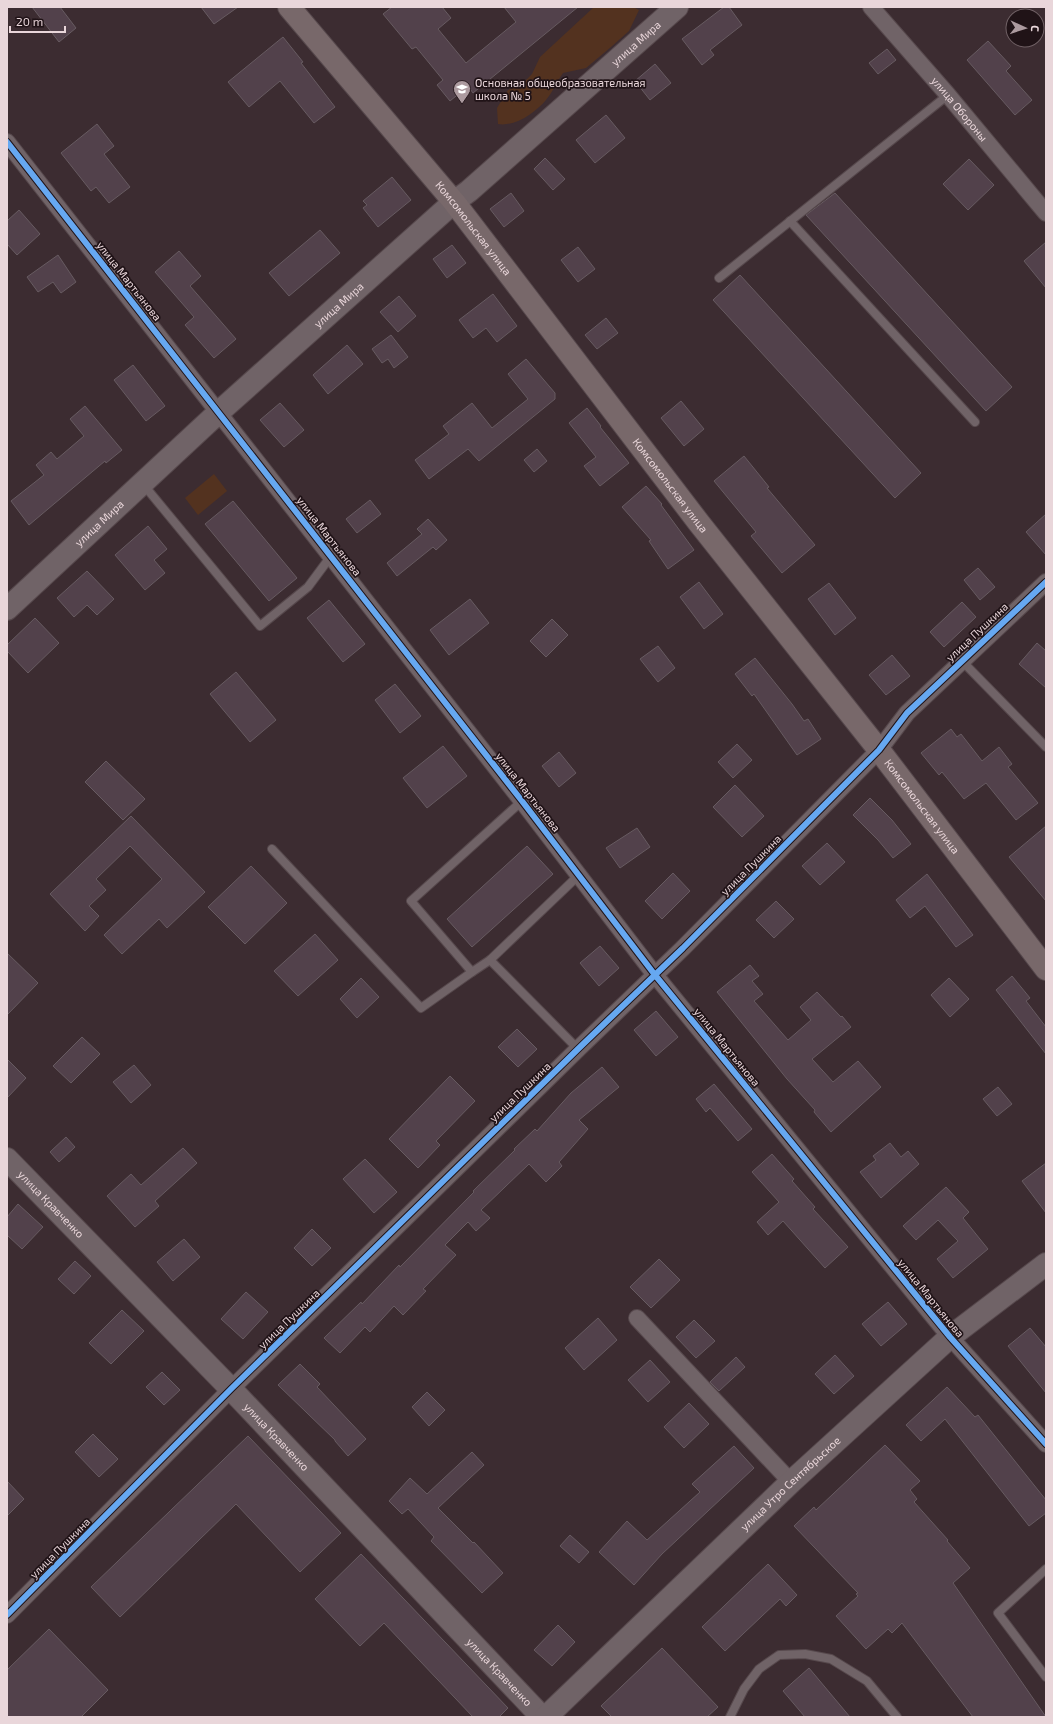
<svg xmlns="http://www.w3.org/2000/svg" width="1053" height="1724" font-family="'Exo 2',sans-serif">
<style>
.green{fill:#53321f}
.building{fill:#52414b;stroke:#675b61}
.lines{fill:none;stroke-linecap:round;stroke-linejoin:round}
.lane-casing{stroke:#56484c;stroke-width:10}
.street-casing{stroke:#56484c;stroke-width:18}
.secondary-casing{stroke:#56484c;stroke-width:24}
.primary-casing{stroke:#56484c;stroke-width:24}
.lane{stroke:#706367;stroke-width:8}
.street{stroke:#706367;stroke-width:16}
.secondary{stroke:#706367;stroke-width:22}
.primary{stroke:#78686a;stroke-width:22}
.cycleway-casing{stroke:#201317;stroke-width:8}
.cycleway{stroke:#66a8f1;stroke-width:6}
.labels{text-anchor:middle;stroke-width:3.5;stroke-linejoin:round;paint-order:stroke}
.street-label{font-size:11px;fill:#e9d6da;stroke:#201317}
.poi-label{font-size:11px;fill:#e9d6da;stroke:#201317;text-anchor:start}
</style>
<rect width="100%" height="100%" fill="#3c2c31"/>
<!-- green -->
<g class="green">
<path d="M594 7H633L639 10 629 31 611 47 586 68 563 73C557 81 553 92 546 100 535 113 515 127 498 124L497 108 508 90 521 85 532 74 540 57Z"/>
<polygon points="214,474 227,491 198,515 185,498"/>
</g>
<!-- building -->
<g class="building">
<polygon points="32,7 60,7 76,28 59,42"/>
<polygon points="201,7 238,7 214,24"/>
<polygon points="392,7 442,7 451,18 438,29 466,63 516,22 504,7 578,7 473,93 468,86 450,101 437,85 443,80 416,47 412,49 383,14"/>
<polygon points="724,7 729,7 742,25 710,50 714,55 702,65 682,39"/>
<polygon points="283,37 303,62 301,63 335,107 314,123 280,81 249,107 228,82"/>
<polygon points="988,41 1011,66 1006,71 1032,100 1015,115 967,60"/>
<polygon points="887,49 896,60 878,74 869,63"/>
<polygon points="655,64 671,83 650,100 635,81"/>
<polygon points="606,115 625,138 595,163 576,140"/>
<polygon points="97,124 114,146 104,154 130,187 109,203 96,187 91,191 61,153"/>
<polygon points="545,158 565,179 553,190 534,169"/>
<polygon points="969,159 994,185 968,210 943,184"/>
<polygon points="392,177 411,200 378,227 363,208 367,205 363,201"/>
<polygon points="511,193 524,211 504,227 490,209"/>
<polygon points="835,193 1012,387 986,411 806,215"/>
<polygon points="19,210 40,234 17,255 7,244 7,221"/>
<polygon points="320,230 340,253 289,296 269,273"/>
<polygon points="1046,242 1046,288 1024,261"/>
<polygon points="452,245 466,263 447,278 433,259"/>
<polygon points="578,247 595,269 578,282 561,260"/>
<polygon points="179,251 201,276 190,286 236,339 214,358 185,325 194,317 155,272"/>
<polygon points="58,255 76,282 61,293 53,282 38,292 27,277"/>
<polygon points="740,275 921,473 895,498 713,300"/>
<polygon points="493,294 517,326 497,342 486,328 473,338 459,320"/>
<polygon points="399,296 416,316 398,332 380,312"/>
<polygon points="606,318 618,333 597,349 585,335"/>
<polygon points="391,335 408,357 394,368 388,359 382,363 372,349"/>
<polygon points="347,345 363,364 328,394 313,375"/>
<polygon points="526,359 555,393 555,399 479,461 468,449 429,479 415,460 449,434 443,426 472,403 492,428 528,399 508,374"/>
<polygon points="133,365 165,406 146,421 114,380"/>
<polygon points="681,401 704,429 684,446 661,418"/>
<polygon points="280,403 304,430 284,447 260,420"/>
<polygon points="85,406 122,450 106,463 105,461 29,525 11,501 44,475 36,465 51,452 57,459 84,436 70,419"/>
<polygon points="587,408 601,426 600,427 629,463 600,486 584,466 596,457 569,423"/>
<polygon points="537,449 547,461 534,472 524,460"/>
<polygon points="744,456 769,487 767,488 815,545 782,573 751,536 756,532 714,481"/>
<polygon points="646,486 662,504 661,505 694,550 668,569 649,541 651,540 622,507"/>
<polygon points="370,500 381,514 357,533 346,519"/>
<polygon points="233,501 297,578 269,601 205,524"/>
<polygon points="1046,514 1046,555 1026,532"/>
<polygon points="428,519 447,540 436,550 433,547 397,576 387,563 422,534 417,529"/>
<polygon points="148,526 167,549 154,560 165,573 145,590 115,555"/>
<polygon points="978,568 995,587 980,600 964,580"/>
<polygon points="87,571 114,599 97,615 87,605 74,617 57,598"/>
<polygon points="699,582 723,614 704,629 680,597"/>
<polygon points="829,583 856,618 835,635 808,599"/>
<polygon points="470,599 489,623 449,655 430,630"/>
<polygon points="329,600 365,644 343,662 307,618"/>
<polygon points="962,602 976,617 944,647 930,632"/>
<polygon points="35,618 59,643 28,673 7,651 7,645"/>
<polygon points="552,619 568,635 546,657 530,641"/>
<polygon points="1037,643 1046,651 1046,688 1019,664"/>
<polygon points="658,646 675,668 658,682 640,659"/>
<polygon points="892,655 910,676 886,695 869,675"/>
<polygon points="755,658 792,704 804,721 808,719 821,739 797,755 754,694 752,696 735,674"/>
<polygon points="236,672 276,720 250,742 210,694"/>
<polygon points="395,684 421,716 400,733 375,700"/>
<polygon points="951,729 957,737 961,734 982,761 999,747 1012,764 1008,767 1038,803 1016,820 986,783 964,799 942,772 939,775 921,753"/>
<polygon points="737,744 752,760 733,778 718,762"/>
<polygon points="443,746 467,776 427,808 403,778"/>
<polygon points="559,752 576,773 559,787 542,766"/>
<polygon points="106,761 145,799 123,820 85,782"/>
<polygon points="735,785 764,816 742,837 713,807"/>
<polygon points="870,798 892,820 911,844 893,858 878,840 853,815"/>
<polygon points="131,816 205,892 167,928 159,919 122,954 104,935 162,879 130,846 96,879 106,890 89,906 99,916 85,931 50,894"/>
<polygon points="1046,826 1046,901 1009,857"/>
<polygon points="637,828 650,847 620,868 606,848"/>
<polygon points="827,843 845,862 820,885 802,866"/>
<polygon points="527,846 553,874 472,947 447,919"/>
<polygon points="251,866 287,903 245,944 208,907"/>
<polygon points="673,873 690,891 662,919 645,901"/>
<polygon points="927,874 973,935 956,947 925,906 910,918 896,900"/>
<polygon points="776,901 794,919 774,938 756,920"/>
<polygon points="315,934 338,960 298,996 274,971"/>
<polygon points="600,946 619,968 599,986 580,963"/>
<polygon points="7,953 38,983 7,1015"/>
<polygon points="750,965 759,976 752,981 763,994 754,1001 788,1040 811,1020 800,1007 817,992 841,1017 842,1016 851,1027 812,1059 833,1082 858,1061 881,1087 831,1132 814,1112 815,1110 787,1079 717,992"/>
<polygon points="1012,976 1030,998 1026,1001 1046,1027 1046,1054 996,990"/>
<polygon points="361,978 379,997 357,1018 340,999"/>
<polygon points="949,978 969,999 950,1017 931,995"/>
<polygon points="656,1011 678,1037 656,1056 634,1030"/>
<polygon points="517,1029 537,1049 518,1067 498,1047"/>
<polygon points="82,1037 100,1054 71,1083 53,1066"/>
<polygon points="7,1059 26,1078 7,1098"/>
<polygon points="134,1065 151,1085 131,1103 113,1082"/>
<polygon points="602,1067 619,1087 579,1120 588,1129 559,1162 562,1166 546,1182 529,1164 481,1210 490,1218 476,1231 468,1222 445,1245 456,1255 423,1289 426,1291 403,1315 394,1306 370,1332 365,1327 340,1353 324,1338 361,1302 362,1304 399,1265 400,1267 474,1192 473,1191 515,1150 514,1149 535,1129 537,1131 571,1093"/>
<polygon points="450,1076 475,1101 436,1141 440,1145 418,1168 389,1139"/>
<polygon points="714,1084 752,1129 738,1141 710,1108 706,1112 696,1099"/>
<polygon points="998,1087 1012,1104 997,1116 983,1099"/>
<polygon points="66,1137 75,1147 59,1162 50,1152"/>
<polygon points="890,1143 901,1157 908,1151 919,1164 881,1198 860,1172 876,1160 873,1156"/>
<polygon points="183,1148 197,1163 155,1201 159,1206 135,1227 107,1196 131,1174 141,1185"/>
<polygon points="772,1154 794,1179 792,1181 815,1207 813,1209 848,1247 825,1268 783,1221 768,1235 757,1222 779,1202 752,1172"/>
<polygon points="365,1159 397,1192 374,1213 343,1179"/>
<polygon points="1046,1163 1046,1213 1022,1181"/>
<polygon points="946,1187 969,1212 963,1218 988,1249 953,1278 937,1259 958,1241 938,1220 916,1240 903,1226"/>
<polygon points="18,1204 43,1227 22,1249 7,1235 7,1217"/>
<polygon points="312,1229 331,1248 312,1266 294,1248"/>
<polygon points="184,1239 200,1257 173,1281 157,1262"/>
<polygon points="659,1259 680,1280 651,1308 630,1287"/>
<polygon points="75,1261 91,1276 74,1294 58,1279"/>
<polygon points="246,1292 268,1312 243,1339 221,1319"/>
<polygon points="888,1302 907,1324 881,1346 862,1324"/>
<polygon points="122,1310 144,1331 111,1364 89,1343"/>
<polygon points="598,1318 617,1340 584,1370 565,1348"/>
<polygon points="694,1320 715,1341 696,1358 676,1337"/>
<polygon points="1030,1328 1046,1347 1046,1393 1008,1346"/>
<polygon points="835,1355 854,1376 834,1394 815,1374"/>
<polygon points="736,1357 745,1367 719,1391 710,1382"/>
<polygon points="650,1360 670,1382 648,1402 628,1380"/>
<polygon points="300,1364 320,1384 317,1387 366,1439 348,1456 335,1441 335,1440 278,1385"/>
<polygon points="162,1372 180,1390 164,1405 146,1387"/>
<polygon points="947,1387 975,1417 978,1415 1046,1500 1046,1513 1029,1526 945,1419 921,1441 906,1425"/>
<polygon points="427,1392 445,1410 429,1426 412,1407"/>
<polygon points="689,1403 709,1424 684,1448 664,1427"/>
<polygon points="93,1434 118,1459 99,1477 75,1452"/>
<polygon points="248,1436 341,1533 300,1572 236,1504 120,1617 91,1587"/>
<polygon points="885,1445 920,1481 910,1490 917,1499 914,1502 948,1540 947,1541 970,1568 953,1583 1046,1717 973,1717 902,1623 892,1633 888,1629 866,1649 836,1616 858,1596 856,1594 858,1593 794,1526 814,1507 816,1510"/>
<polygon points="734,1446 754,1468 662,1554 634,1585 599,1552 627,1521 647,1540 700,1492 692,1484"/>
<polygon points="472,1452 484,1465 438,1508 473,1543 474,1542 503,1573 482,1593 431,1541 434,1537 408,1509 402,1514 389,1501 410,1478 427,1494"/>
<polygon points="7,1481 24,1499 7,1516"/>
<polygon points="570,1535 589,1552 579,1563 560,1546"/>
<polygon points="361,1554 508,1708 499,1717 473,1717 384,1623 360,1646 315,1599"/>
<polygon points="768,1564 797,1595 786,1606 780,1599 725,1651 702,1627"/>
<polygon points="558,1625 575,1642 552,1666 534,1650"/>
<polygon points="49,1629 108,1690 81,1717 7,1717 7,1670"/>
<polygon points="662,1648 718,1707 707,1717 612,1717 601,1706"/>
<polygon points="809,1668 850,1717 805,1717 783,1691"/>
</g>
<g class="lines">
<defs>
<g id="lane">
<polyline points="790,221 975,422"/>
<polyline points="719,278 948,95"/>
<polyline points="143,484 260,626 308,587 331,556"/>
<polyline points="961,660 1046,747"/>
<polyline points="522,801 411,901 472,972 490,960 579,875"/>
<polyline points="272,849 421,1008 472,972"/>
<polyline points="490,960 578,1049"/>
<polyline points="1046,1569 998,1613 1046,1677"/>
<polyline points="730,1717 744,1689 759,1669 779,1655 805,1654 831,1659 867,1681 897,1717"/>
</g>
<g id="street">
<path id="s1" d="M871 7 948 95 1046 213"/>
<polyline points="7,142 522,801 655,975 950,1337 1046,1444"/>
<polyline points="637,1318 791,1482"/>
<polyline points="7,1615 231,1389 578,1049 683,948 879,750 907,713 1046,582"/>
</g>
<g id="secondary">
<path id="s2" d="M7 609 219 412 454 202 469 191 677 7"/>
<path id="s3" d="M7 1159 231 1389 542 1717"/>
<path id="s4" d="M546 1717 791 1482 950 1337 1046 1264"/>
</g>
<g id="primary">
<path id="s5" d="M289 7 454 202 699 523 879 750 1046 969"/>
</g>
</defs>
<!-- lane casing -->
<use href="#lane" class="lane-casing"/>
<!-- street casing -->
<use href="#street" class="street-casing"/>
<!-- secondary casing -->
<use href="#secondary" class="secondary-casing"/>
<!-- primary casing -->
<use href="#primary" class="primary-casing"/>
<!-- lane -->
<use href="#lane" class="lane"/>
<!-- street -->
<use href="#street" class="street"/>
<!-- secondary -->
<use href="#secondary" class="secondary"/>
<!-- primary -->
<use href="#primary" class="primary"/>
<defs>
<g id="cycleway">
<polyline points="7,142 522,801 655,975 950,1337 1046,1444"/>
<polyline points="7,1615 231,1389 578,1049 683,948 879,750 907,713 1046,582"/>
</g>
</defs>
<!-- cycleway casing -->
<use href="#cycleway" class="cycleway-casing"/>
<!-- cycleway -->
<use href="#cycleway" class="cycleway"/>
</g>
<!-- icons -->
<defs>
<symbol id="school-pin" viewBox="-11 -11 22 30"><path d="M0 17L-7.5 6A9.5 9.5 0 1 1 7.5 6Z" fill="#ac9a9f" stroke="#201317"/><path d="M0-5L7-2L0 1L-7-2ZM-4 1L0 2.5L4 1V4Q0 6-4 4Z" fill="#fff"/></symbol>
</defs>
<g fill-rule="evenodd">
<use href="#school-pin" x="452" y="79" width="20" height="27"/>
</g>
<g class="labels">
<!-- street labels -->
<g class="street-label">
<text dy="4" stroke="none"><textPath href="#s2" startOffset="846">улица Мира</textPath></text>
<text dy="4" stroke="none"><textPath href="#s1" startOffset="135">улица Обороны</textPath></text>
<text dy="4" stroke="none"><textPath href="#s5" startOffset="288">Комсомольская улица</textPath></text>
<text transform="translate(129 281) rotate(52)" y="4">улица Мартьянова</text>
<text dy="4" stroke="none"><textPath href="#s2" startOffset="450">улица Мира</textPath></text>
<text dy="4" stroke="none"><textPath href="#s5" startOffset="612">Комсомольская улица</textPath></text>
<text dy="4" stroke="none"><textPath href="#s2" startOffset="126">улица Мира</textPath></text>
<text transform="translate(329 536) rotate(52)" y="4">улица Мартьянова</text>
<text transform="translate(977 632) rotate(-43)" y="4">улица Пушкина</text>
<text transform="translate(528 792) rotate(52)" y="4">улица Мартьянова</text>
<text dy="4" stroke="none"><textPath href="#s5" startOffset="1020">Комсомольская улица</textPath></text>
<text transform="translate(751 865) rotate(-45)" y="4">улица Пушкина</text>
<text transform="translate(727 1047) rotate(51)" y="4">улица Мартьянова</text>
<text transform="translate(520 1092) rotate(-44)" y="4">улица Пушкина</text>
<text dy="4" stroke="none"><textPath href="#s3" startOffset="63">улица Кравченко</textPath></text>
<text transform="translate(931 1298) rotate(51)" y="4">улица Мартьянова</text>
<text transform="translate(289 1319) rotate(-44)" y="4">улица Пушкина</text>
<text dy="4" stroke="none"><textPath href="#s3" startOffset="387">улица Кравченко</textPath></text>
<text dy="4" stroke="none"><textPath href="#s4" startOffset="338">улица Утро Сентябрьское</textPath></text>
<text transform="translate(60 1548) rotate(-45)" y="4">улица Пушкина</text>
<text dy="4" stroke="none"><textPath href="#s3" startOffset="711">улица Кравченко</textPath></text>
</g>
<!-- poi labels -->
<g class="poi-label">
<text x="475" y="87">Основная общеобразовательная<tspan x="475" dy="13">школа № 5</tspan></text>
</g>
</g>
<!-- border -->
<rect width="1053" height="1724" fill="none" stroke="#e9d6da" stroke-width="16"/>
<!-- north arrow -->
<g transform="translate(1025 28) rotate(93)"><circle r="19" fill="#201317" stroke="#706165"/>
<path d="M0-3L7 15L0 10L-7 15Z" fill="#ac9a9f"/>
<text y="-6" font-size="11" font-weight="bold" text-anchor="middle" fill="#e9d6da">С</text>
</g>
<!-- scale -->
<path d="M10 26v6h55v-6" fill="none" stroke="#e9d6da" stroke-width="2"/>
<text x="16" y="26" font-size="12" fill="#e9d6da" stroke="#201317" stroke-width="3" paint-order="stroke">20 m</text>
</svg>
